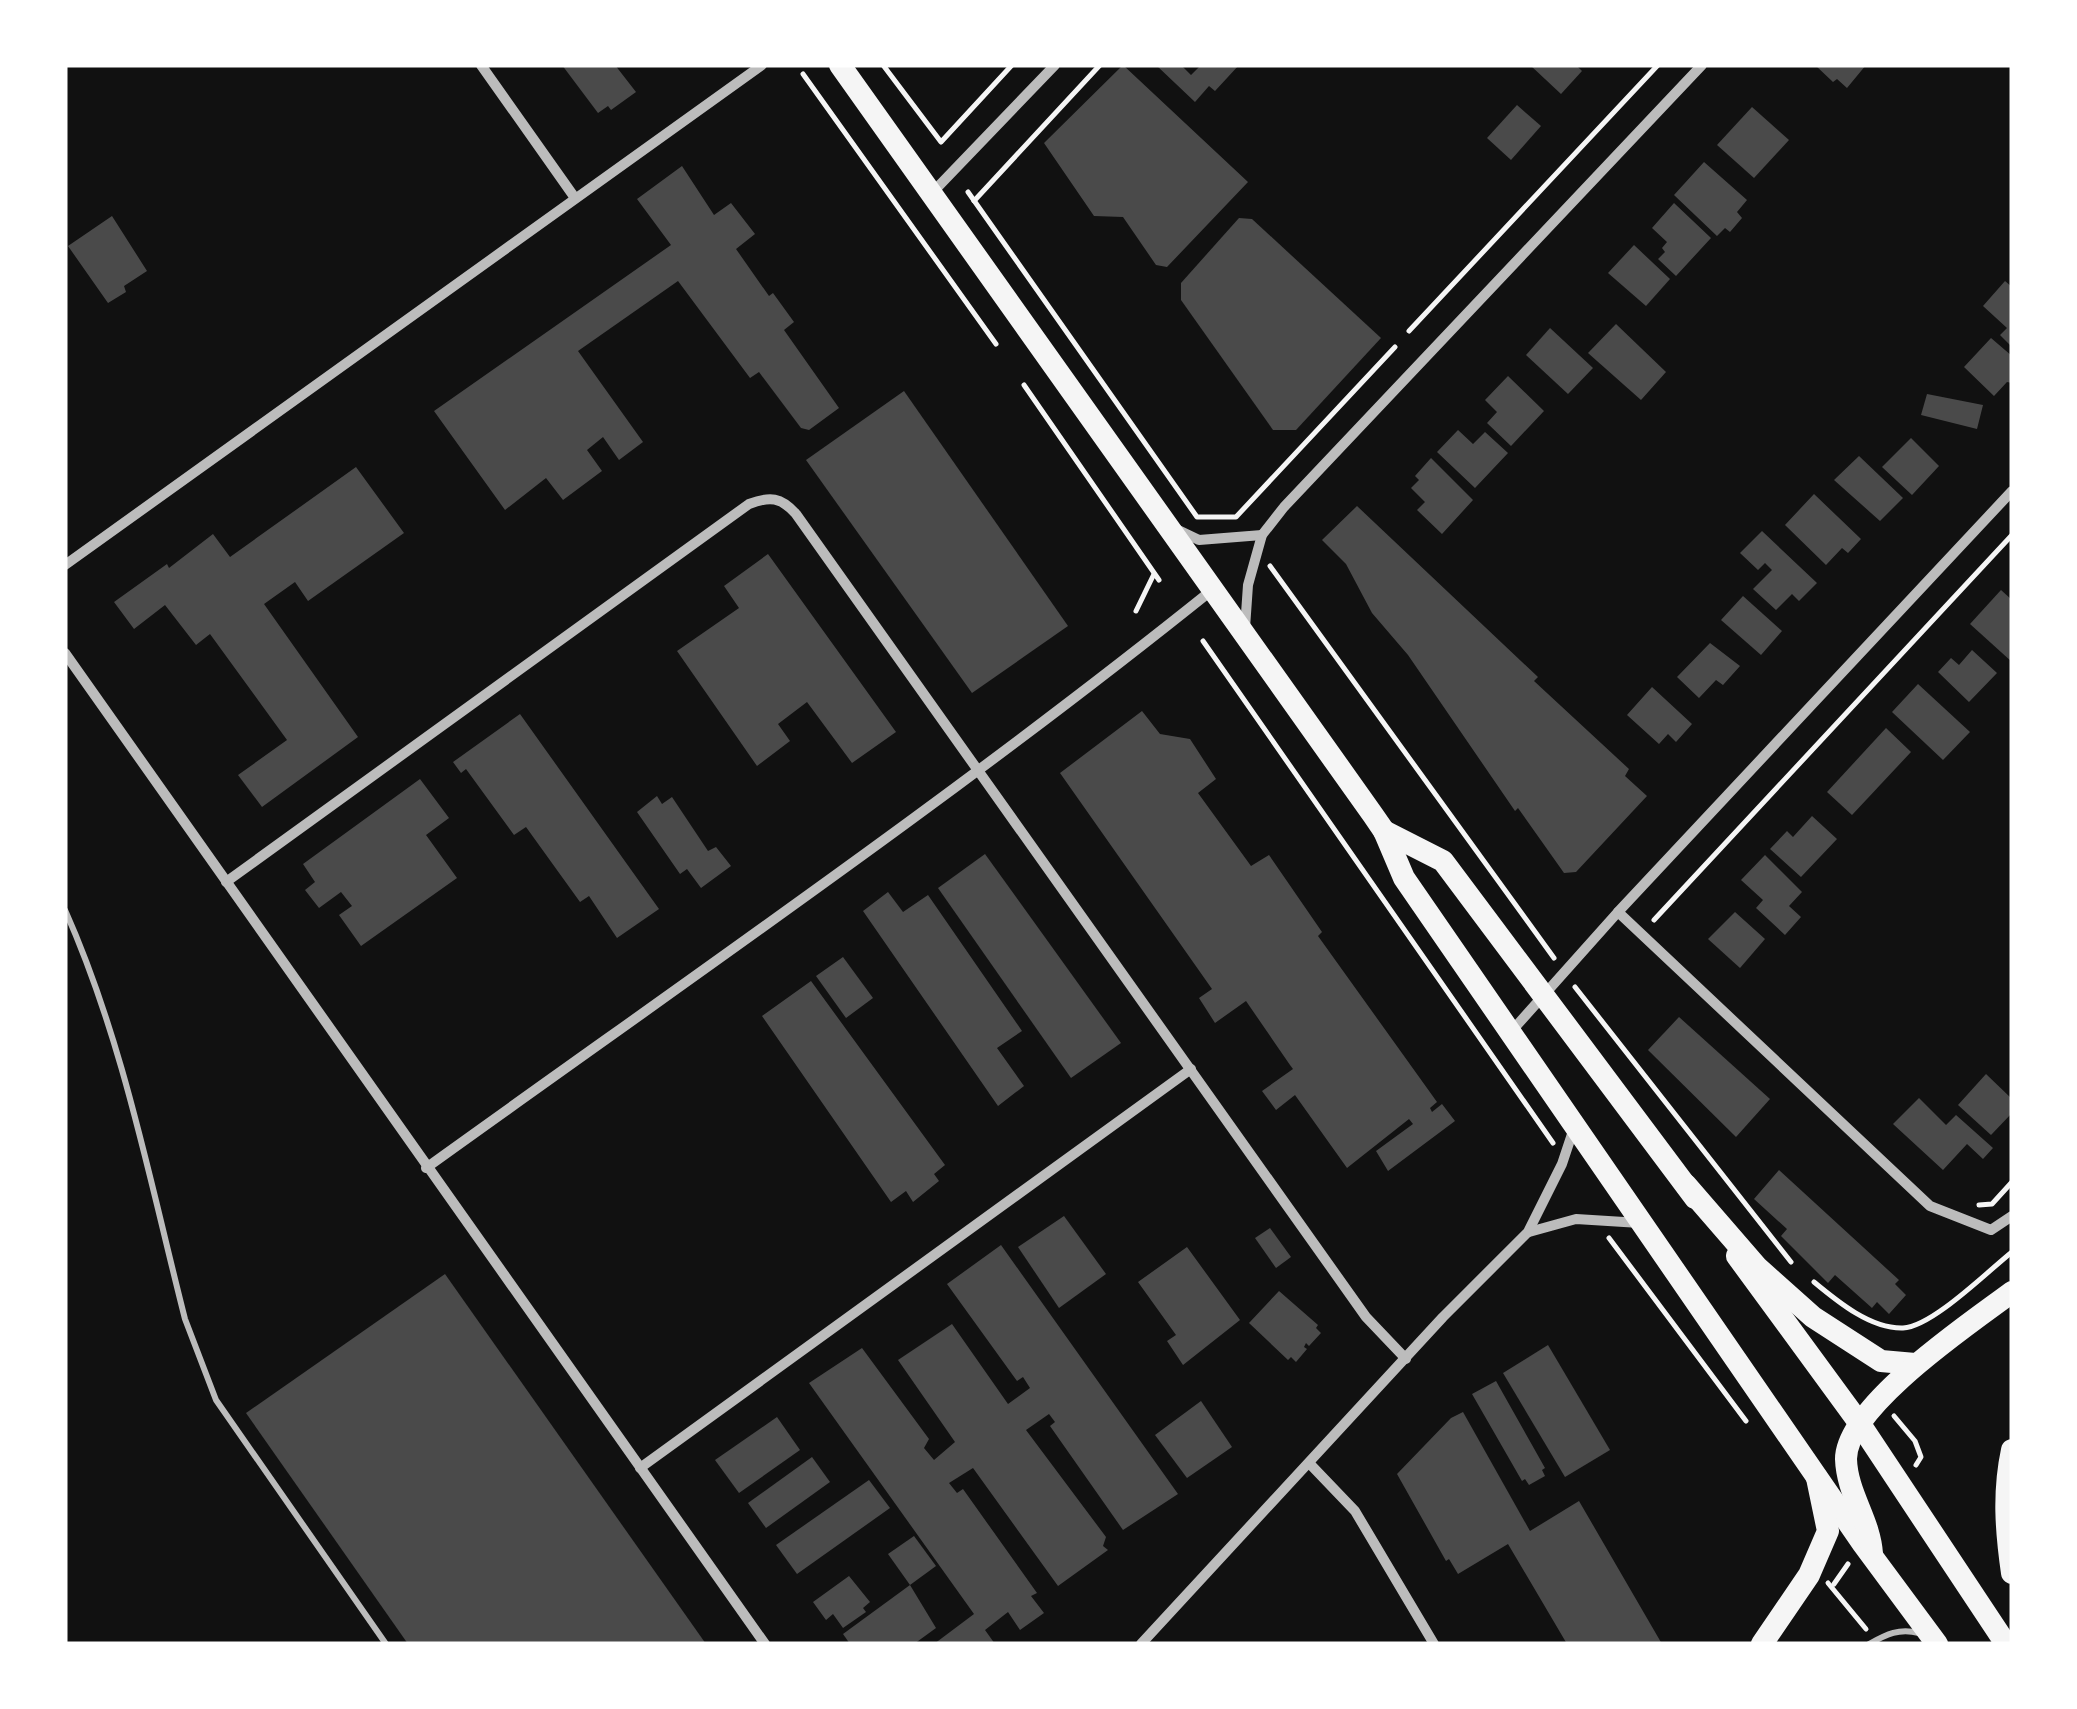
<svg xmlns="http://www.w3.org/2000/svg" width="2077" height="1709" font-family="'Varela Round',sans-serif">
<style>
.building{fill:#4a4a4a}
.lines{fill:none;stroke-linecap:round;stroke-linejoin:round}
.path{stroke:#f5f5f5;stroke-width:5}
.service{stroke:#bcbcbc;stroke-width:6}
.minor{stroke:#bcbcbc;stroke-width:10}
.trunk{stroke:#f5f5f5;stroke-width:22}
.motorway{stroke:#f5f5f5;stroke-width:22}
</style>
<rect width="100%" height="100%" fill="#111"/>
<!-- building -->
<g class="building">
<polygon points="562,65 615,65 636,92 611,110 608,106 598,113"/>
<polygon points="1123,65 1248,182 1167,267 1156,265 1123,217 1094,216 1044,143"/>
<polygon points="1156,65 1181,65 1191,75 1201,65 1239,65 1215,91 1209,86 1195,102"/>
<polygon points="1530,65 1576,65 1582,71 1561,94"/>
<polygon points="1815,65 1866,65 1847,88 1837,79 1833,82"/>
<polygon points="1517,105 1541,126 1511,160 1487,138"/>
<polygon points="1752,107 1789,140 1754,178 1717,145"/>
<polygon points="1704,162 1747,200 1737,212 1742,218 1730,232 1725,228 1717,236 1674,195"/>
<polygon points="682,166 714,215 731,203 755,234 736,249 769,296 773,293 794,322 784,330 839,408 809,430 801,428 759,372 750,378 678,281 578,351 643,442 619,460 603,437 587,450 602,471 563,500 546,478 505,510 434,411 671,245 637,199"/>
<polygon points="1674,203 1711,238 1676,276 1658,259 1665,252 1662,248 1667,242 1652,228"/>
<polygon points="112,216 147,271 124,286 126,292 108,303 68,246"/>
<polygon points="1239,218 1252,219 1381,338 1296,430 1273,430 1181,300 1181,283"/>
<polygon points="1634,245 1670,279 1646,306 1608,273"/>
<polygon points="2005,281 2012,287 2012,347 2000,335 2007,328 1983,306"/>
<polygon points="1616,324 1666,372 1641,400 1588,353"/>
<polygon points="1550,328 1593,368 1568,394 1526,355"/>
<polygon points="1991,338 2012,356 2012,383 2007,382 1994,396 1964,367"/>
<polygon points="1508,376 1544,411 1511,446 1487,423 1497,412 1485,400"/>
<polygon points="904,391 1068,626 972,693 806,460"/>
<polygon points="1927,394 1983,405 1977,429 1921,415"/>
<polygon points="1458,430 1473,444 1485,432 1508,453 1475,488 1437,452"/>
<polygon points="1911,438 1939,466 1912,495 1882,467"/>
<polygon points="1859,456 1903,498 1880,521 1834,480"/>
<polygon points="1431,458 1473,500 1442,534 1417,510 1425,502 1411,488 1419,480 1415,476"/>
<polygon points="356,467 404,533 308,601 295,582 264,604 358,737 262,807 238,775 287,740 210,634 196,645 165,605 134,629 114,602 167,564 169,568 213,534 230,557"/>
<polygon points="1814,494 1861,539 1848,553 1842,548 1826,565 1785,525"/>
<polygon points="1357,506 1538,677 1534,681 1629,769 1625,776 1647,796 1576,872 1564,873 1518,808 1515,811 1408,655 1372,613 1346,564 1322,540"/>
<polygon points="1762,531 1817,583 1799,601 1792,594 1776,610 1753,589 1772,570 1765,563 1758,570 1740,553"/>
<polygon points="768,554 896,732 852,763 807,702 778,724 790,741 757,766 677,651 739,608 724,586"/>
<polygon points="2001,590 2012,600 2012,662 1970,624"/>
<polygon points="1743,596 1782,631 1761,655 1721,620"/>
<polygon points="1710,643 1740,666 1723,685 1716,680 1699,698 1677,677"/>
<polygon points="1972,650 1997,673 1969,702 1938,672 1951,658 1959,665"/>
<polygon points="1918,684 1970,732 1943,760 1892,712"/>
<polygon points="1652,687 1692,724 1676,742 1668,734 1659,744 1627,715"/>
<polygon points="1142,711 1160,734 1190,739 1216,779 1198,793 1251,866 1269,855 1322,932 1318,936 1437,1102 1430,1108 1432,1112 1442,1104 1455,1121 1388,1171 1376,1151 1413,1124 1409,1119 1347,1168 1295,1095 1276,1110 1262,1091 1293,1069 1290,1065 1246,1001 1215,1023 1199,998 1212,989 1060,773"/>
<polygon points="520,714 659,909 617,938 589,896 580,902 526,827 514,835 466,769 461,773 453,762"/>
<polygon points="1886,728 1911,752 1852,815 1827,792"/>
<polygon points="420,779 449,818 426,835 457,878 361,946 339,915 352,906 341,892 319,908 305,890 315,882 303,864"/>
<polygon points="657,796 662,804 672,797 708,851 716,847 731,866 701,888 687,869 680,874 637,812"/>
<polygon points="1812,816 1837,839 1801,877 1770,849 1787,831 1793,837"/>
<polygon points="985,854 1121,1043 1071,1078 938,888"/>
<polygon points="1765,855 1802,892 1789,906 1801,917 1785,935 1756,908 1763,900 1741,880"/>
<polygon points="888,892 903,912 928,895 1022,1031 997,1048 1024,1086 998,1106 863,911"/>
<polygon points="1735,912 1765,939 1740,968 1708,939"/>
<polygon points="843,957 873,998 846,1018 816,976"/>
<polygon points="811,981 945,1165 934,1174 939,1181 913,1202 906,1191 891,1202 762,1016"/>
<polygon points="1679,1017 1770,1099 1736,1137 1648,1050"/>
<polygon points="1986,1074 2012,1099 2012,1113 1991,1135 1958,1105"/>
<polygon points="1919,1098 1946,1125 1956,1115 1993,1148 1983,1159 1967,1144 1943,1170 1893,1124"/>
<polygon points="1779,1170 1899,1280 1895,1284 1906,1295 1889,1314 1877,1302 1872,1308 1835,1275 1828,1283 1781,1236 1787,1229 1754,1199"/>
<polygon points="1064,1216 1106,1274 1059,1308 1018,1247"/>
<polygon points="1270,1228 1291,1257 1276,1268 1255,1238"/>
<polygon points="1001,1245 1178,1494 1123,1530 1050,1426 1055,1422 1049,1414 1026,1430 1106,1537 1103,1546 1108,1550 1058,1586 973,1468 949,1483 957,1493 963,1489 1037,1593 1031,1596 1044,1613 1020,1630 1008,1612 985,1630 995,1644 934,1644 974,1614 809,1383 862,1348 929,1439 924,1448 934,1460 955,1442 898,1360 952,1324 1008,1404 1030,1388 1023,1377 1017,1381 947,1284"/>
<polygon points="1187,1247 1240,1320 1183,1365 1167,1341 1176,1335 1138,1282"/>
<polygon points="445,1274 706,1644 408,1644 246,1413"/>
<polygon points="1279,1291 1318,1325 1316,1328 1321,1333 1309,1346 1306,1343 1304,1347 1307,1349 1296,1362 1291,1357 1288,1360 1249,1323"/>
<polygon points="1548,1345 1610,1450 1565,1477 1503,1373"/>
<polygon points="1496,1381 1545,1468 1542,1470 1545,1476 1529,1485 1525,1479 1522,1481 1472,1394"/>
<polygon points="1201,1401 1232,1447 1187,1478 1155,1435"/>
<polygon points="1463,1412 1530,1531 1579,1501 1662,1644 1567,1644 1508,1544 1458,1574 1449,1559 1446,1561 1397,1474 1451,1418"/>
<polygon points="777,1417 800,1450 739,1493 715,1460"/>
<polygon points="812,1457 830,1482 766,1528 748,1503"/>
<polygon points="869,1480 890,1508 797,1574 776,1545"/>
<polygon points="914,1536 936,1566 910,1585 888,1554"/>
<polygon points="849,1576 870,1602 863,1608 866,1612 843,1628 833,1614 826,1620 813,1602"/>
<polygon points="910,1585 936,1628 914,1644 850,1644 843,1634"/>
</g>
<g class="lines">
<!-- path -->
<g class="path">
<polyline points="883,65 941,142 1012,65"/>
<polyline points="803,74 996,344"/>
<polyline points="968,192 1197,517 1236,517 1395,347"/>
<polyline points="974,201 1100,65"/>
<polyline points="1409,331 1658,65"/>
<polyline points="1024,385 1159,580"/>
<polyline points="1270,566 1554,958"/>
<polyline points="1136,611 1154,574"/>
<polyline points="1203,641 1553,1143"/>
<polyline points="1654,920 2012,535"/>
<polyline points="1575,987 1791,1262"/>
<polyline points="1979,1205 1992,1204 2012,1182"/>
<polyline points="1609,1238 1746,1421"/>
<path d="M1814 1282C1838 1302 1871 1329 1903 1328 1932 1327 1988 1271 2012 1252"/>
<polyline points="1894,1416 1915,1441 1921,1457 1916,1465"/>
<polyline points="1828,1583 1866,1629"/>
<polyline points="1834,1584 1848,1564"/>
</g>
<!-- service -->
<g class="service">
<path d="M65 910C123 1040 150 1182 185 1319L216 1400 386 1644"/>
<path d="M1869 1644C1887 1634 1899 1628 1919 1633"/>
</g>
<!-- minor -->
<g class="minor">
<polyline points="481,65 575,198"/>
<polyline points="932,193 1055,65"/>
<polyline points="1176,529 1199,540 1262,535"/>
<polyline points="65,565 762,65"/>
<polyline points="1245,628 1248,585 1262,535 1284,507 1702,65"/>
<polyline points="65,653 765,1644"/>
<path d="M226 882 749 504C770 496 781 497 796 514L1366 1317 1406 1359"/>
<polyline points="1618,912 1930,1206 1991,1230 2012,1216"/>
<polyline points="1510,1033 1618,912 2012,491"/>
<path d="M426 1168C690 978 958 794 1212 590"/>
<polyline points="1529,1232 1576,1219 1640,1223"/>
<polyline points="1310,1464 1355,1511 1434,1644"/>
<polyline points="640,1468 1191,1069"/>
<polyline points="1141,1644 1443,1317 1528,1232 1562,1164 1574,1128"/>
</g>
<!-- trunk -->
<g class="trunk">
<polyline points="840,65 1373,815 1384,831 1404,878 1863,1544 1937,1644"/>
<polyline points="1384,831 1443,861 1695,1198"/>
<polyline points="1737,1256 1860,1424 2006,1644"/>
</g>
<!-- motorway -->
<g class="motorway">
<polyline points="1686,1185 1757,1267 1813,1317 1881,1361 1915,1364"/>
<path d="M2012 1450C2003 1492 2006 1531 2012 1573"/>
<path d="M1872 1554C1870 1520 1847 1494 1846 1459 1846 1406 1972 1322 2012 1292"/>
<polyline points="1762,1644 1809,1575 1828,1531 1817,1478"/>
</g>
</g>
<!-- border -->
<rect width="2077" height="1709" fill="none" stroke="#ffffff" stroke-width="135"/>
</svg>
